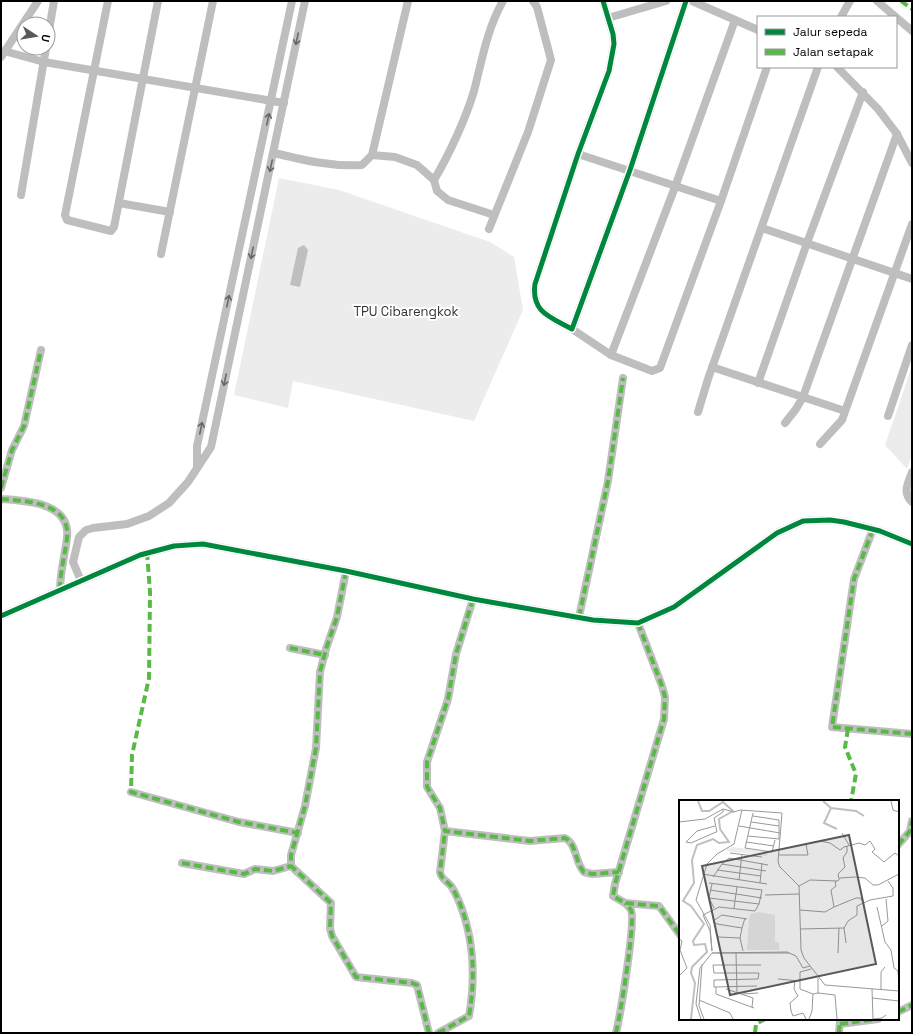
<svg xmlns="http://www.w3.org/2000/svg" width="913" height="1034" font-family="'Space Grotesk',sans-serif">
<style>
.green{fill:#ececec}
.water{fill:#bfbfbf}
.lines{fill:none;stroke-linecap:round;stroke-linejoin:round}
.minor{stroke:#bebebe;stroke-width:8}
.quiet{stroke:#58b947;stroke-width:4;stroke-dasharray:8 4;stroke-linecap:butt}
.cycleway-casing{stroke:#fff;stroke-width:8}
.cycleway{stroke:#00873e;stroke-width:5}
.oneway{stroke:#686868}
.labels{text-anchor:middle;stroke-width:4;stroke-linejoin:round;paint-order:stroke}
.park-label{font-size:13px;fill:#333;stroke:#fff}
.inset-river{fill:none;stroke:#bfbfbf;stroke-width:2}
.inset-road{fill:none;stroke:#999;stroke-width:1}
.view{fill:#595959;fill-opacity:0.15;stroke:#595959;stroke-width:2}
.inset-edge{fill:none;stroke:#000;stroke-width:2}
</style>
<rect width="100%" height="100%" fill="#fff"/>
<!-- green -->
<g class="green">
<polygon points="279,178 339,190 490,242 514,257 523,310 474,421 293,381 288,408 234,395"/>
<polygon points="912,366 912,455 907,469 885,445"/>
</g>
<!-- water -->
<polygon class="water" points="304,245 308,250 300,287 290,285 298,248"/>
<g class="lines">
<!-- minor -->
<g class="minor">
<polyline points="108,1 65,215 67,220 111,231 114,227 158,1"/>
<polyline points="408,1 372,155 395,157 417,165 434,180"/>
<path d="M603 1 613 34 614 44 609 71 578 154 535 284C531 312 550 317 572 329L630 170 686 1"/>
<polyline points="692,1 758,30"/>
<polyline points="877,1 912,31"/>
<polyline points="841,17 850,1"/>
<polyline points="608,18 666,1"/>
<polyline points="48,36 54,1"/>
<polyline points="4,51 44,62 284,103"/>
<polyline points="1,57 38,1"/>
<polyline points="837,67 878,109 897,134 912,163"/>
<path d="M274 153C303 160 331 167 362 165L372 155"/>
<polyline points="578,154 721,201"/>
<polyline points="21,195 46,48"/>
<polyline points="119,203 170,212"/>
<path d="M494 215 448 200 437 191 434 180C449 155 466 118 474 91 482 60 487 29 503 1"/>
<polyline points="762,228 912,279"/>
<polyline points="489,229 528,132 551,60 537,7 533,1"/>
<polyline points="161,254 213,1"/>
<polyline points="572,329 611,355 652,371 660,368 721,201 767,67"/>
<polyline points="611,355 675,187 735,20"/>
<polyline points="712,367 845,411"/>
<polyline points="758,383 807,243 863,92"/>
<polyline points="698,412 708,379 818,67"/>
<polyline points="888,416 912,345"/>
<polyline points="785,423 796,409 803,397 897,134"/>
<polyline points="820,444 842,420 912,224"/>
<polyline points="197,466 197,446 292,1"/>
<path d="M912 472C908 484 902 492 912 502"/>
<polyline points="1,488 12,450 24,426 41,350"/>
<path d="M1 499C26 501 71 502 67 538 65 555 60 572 60 590"/>
<polyline points="873,529 854,579 832,727 912,734"/>
<polyline points="346,571 337,617 326,649 320,672 316,748 305,806 291,855 291,866 331,903 330,928 332,936 356,977 412,983 417,985 429,1033"/>
<polyline points="81,581 73,562 79,537 86,530 93,528 127,524 149,516 169,503 188,482 211,447 305,1"/>
<path d="M473 599 456 654 448 699 427 762V787L440 808 445 831 530 841 565 838C577 844 575 863 584 872L592 874 619 872"/>
<polyline points="1,616 140,555 174,546 203,544 346,571 473,599 593,620 638,623 674,607 777,533 803,521 830,520 844,522 880,531 912,544"/>
<polyline points="579,617 608,481 623,378"/>
<polyline points="638,623 662,686 665,697 664,719 615,884 613,896 625,903 659,906 680,935"/>
<polyline points="290,648 325,655"/>
<polyline points="131,792 239,822 298,833"/>
<polyline points="898,845 910,831 912,821"/>
<polyline points="182,863 244,874 255,869 273,871 291,866"/>
<polyline points="898,1012 912,1005"/>
<polyline points="840,1024 878,1019"/>
<path d="M438 1033 469 1016C476 976 474 937 458 899 456 895 454 890 451 886 446 880 441 879 440 872L445 831"/>
<path d="M616 1033C620 1016 636 922 631 910 630 908 627 905 625 903"/>
<polyline points="839,1033 840,1020"/>
</g>
<!-- quiet -->
<g class="quiet">
<polyline points="901,1 912,9"/>
<polyline points="1,488 12,450 24,426 41,350"/>
<path d="M1 499C26 501 71 502 67 538 65 555 60 572 60 590"/>
<polyline points="873,529 854,579 832,727 912,734"/>
<polyline points="147,552 150,592 149,678 132,755 131,792 239,822 298,833"/>
<polyline points="346,571 337,617 326,649 320,672 316,748 305,806 291,855 291,866 331,903 330,928 332,936 356,977 412,983 417,985 429,1033"/>
<path d="M473 599 456 654 448 699 427 762V787L440 808 445 831 530 841 565 838C577 844 575 863 584 872L592 874 619 872"/>
<polyline points="579,617 608,481 623,378"/>
<polyline points="638,623 662,686 665,697 664,719 615,884 613,896 625,903 659,906 680,935"/>
<polyline points="290,648 325,655"/>
<polyline points="848,729 845,747 856,774 851,801"/>
<polyline points="898,845 910,831 912,821"/>
<polyline points="182,863 244,874 255,869 273,871 291,866"/>
<polyline points="898,1012 912,1005"/>
<polyline points="840,1024 878,1019"/>
<path d="M438 1033 469 1016C476 976 474 937 458 899 456 895 454 890 451 886 446 880 441 879 440 872L445 831"/>
<path d="M616 1033C620 1016 636 922 631 910 630 908 627 905 625 903"/>
<polyline points="755,1033 756,1024 765,1019"/>
<polyline points="839,1033 840,1019"/>
</g>
<defs>
<g id="cycleway">
<path d="M603 1 613 34 614 44 609 71 578 154 535 284C531 312 550 317 572 329L630 170 686 1"/>
<polyline points="1,616 140,555 174,546 203,544 346,571 473,599 593,620 638,623 674,607 777,533 803,521 830,520 844,522 880,531 912,544"/>
</g>
</defs>
<!-- cycleway casing -->
<use href="#cycleway" class="cycleway-casing"/>
<!-- cycleway -->
<use href="#cycleway" class="cycleway"/>
</g>
<!-- one-way arrows -->
<defs><path id="oneway-shaft" d="M-6 0H5M1.5-3L5.5 0L1.5 3" fill="none" stroke-width="1.6" stroke-linecap="round" stroke-linejoin="round"/></defs>
<g class="oneway">
<use href="#oneway-shaft" transform="translate(297 39) rotate(102)"/>
<use href="#oneway-shaft" transform="translate(268 119) rotate(-78)"/>
<use href="#oneway-shaft" transform="translate(271 166) rotate(102)"/>
<use href="#oneway-shaft" transform="translate(252 253) rotate(102)"/>
<use href="#oneway-shaft" transform="translate(228 301) rotate(-78)"/>
<use href="#oneway-shaft" transform="translate(225 380) rotate(102)"/>
<use href="#oneway-shaft" transform="translate(201 428) rotate(-78)"/>
</g>
<g class="labels">
<!-- park labels -->
<g class="park-label">
<text x="406" y="316">TPU Cibarengkok</text>
</g>
</g>
<!-- overview -->
<g transform="translate(679 800)">
<rect width="220" height="220" fill="#fff"/>
<path d="M54 47 90 52 87 56 48 51V49ZM79 112 96 115V142H100V150H68L70 118 72 114Z" fill="#ececec"/>
<path class="inset-river" d="M144 1 152 8 177 11 185 16M152 8 145 23 158 29M12 219 16 183 12 173 13 167 28 152 26 144 15 145 14 141 25 124 12 106 4 101 15 83 13 60 18 45 34 39 40 43 50 42 41 29 40 19 54 11 44 2 30 11H23L19 1"/>
<path class="inset-road" d="M212 1 214 10 220 12M74 13 66 48 93 52 96 40M0 22 26 19 44 9 55 12 61 10 103 13 99 62 101 67 120 86 122 150 125 158 146 185 220 191M72 22 100 26M36 26 18 31 7 42 12 43 37 32H38L35 18 44 12V9M60 26 101 33M163 33 170 45M69 36 100 39V20L74 16M67 42 95 46M51 53 83 57M99 55H129L127 44 141 41 151 43 161 50 165 47 180 43 186 45 191 41 196 49 193 52 205 62 216 53 220 56M43 64 87 71M38 70 82 76M23 74 88 84M34 77 43 64 50 58 89 65M160 79 159 74 166 67 164 58 168 52V46M60 80 63 54M30 83 83 90 80 104M81 83 83 63M33 84 30 98 35 108M120 86 131 80 159 81 161 78 176 77 186 78 194 85H199L220 74M31 90 83 98M86 95 120 94M30 98 80 104 76 111 40 107 24 115 31 131 33 151M155 107 177 98H181L185 103M198 107 206 142 212 150 215 168 219 171 220 188M55 108 58 87M121 110 146 112 155 107 152 90 157 86 156 81M66 118 63 128 38 124 34 121 43 115 68 119M203 126 209 121 207 99M165 128 167 143M121 129 165 128 169 121 178 115V106L191 100 214 96V88L209 81M39 137 61 138 63 128M61 138 64 151M0 139 3 141 1 150 8 168 0 176M33 151 31 125 17 100 28 64 38 54 55 44 63 10M33 153H110M57 153 58 193M159 153 160 128M23 164 20 206 25 219M132 169 121 172V189L134 194M99 179 121 181M116 180 115 189 119 196 111 203 112 211 114 216 124 213 127 219M78 186 35 187V180L79 179 80 173H35L34 165H82M37 187V194L75 208M47 189 74 198 73 207M193 189 194 219M202 189V172L206 167M139 193V178M64 194 79 193M193 198 220 201M20 200 51 213 54 219M22 219 17 204 21 168 33 153 108 152 117 156 124 168 131 166M130 219 133 211 134 194 139 193 156 195 158 219M194 219 203 218 207 215"/>
<path class="view" d="M170 35 197 164 51 195 23 66Z"/>
<rect width="220" height="220" class="inset-edge"/>
</g>
<!-- border -->
<rect width="913" height="1034" fill="none" stroke="#000000" stroke-width="4"/>
<!-- legend -->
<rect x="757" y="16" width="140" height="52" fill="#ffffff" stroke="#999999"/>
<rect x="765" y="29" width="20" height="6" fill="#00873e" stroke="#999999"/>
<text x="793" y="36" font-size="12" fill="#000000">Jalur sepeda</text>
<rect x="765" y="49" width="20" height="6" fill="#58b947" stroke="#999999"/>
<text x="793" y="56" font-size="12" fill="#000000">Jalan setapak</text>
<!-- north arrow -->
<g transform="translate(36 36) rotate(102)"><circle r="19" fill="#ffffff" stroke="#999999"/>
<path d="M0-3L7 15L0 10L-7 15Z" fill="#595959"/>
<text y="-6" font-size="11" font-weight="bold" text-anchor="middle" fill="#000000">U</text>
</g>
</svg>
